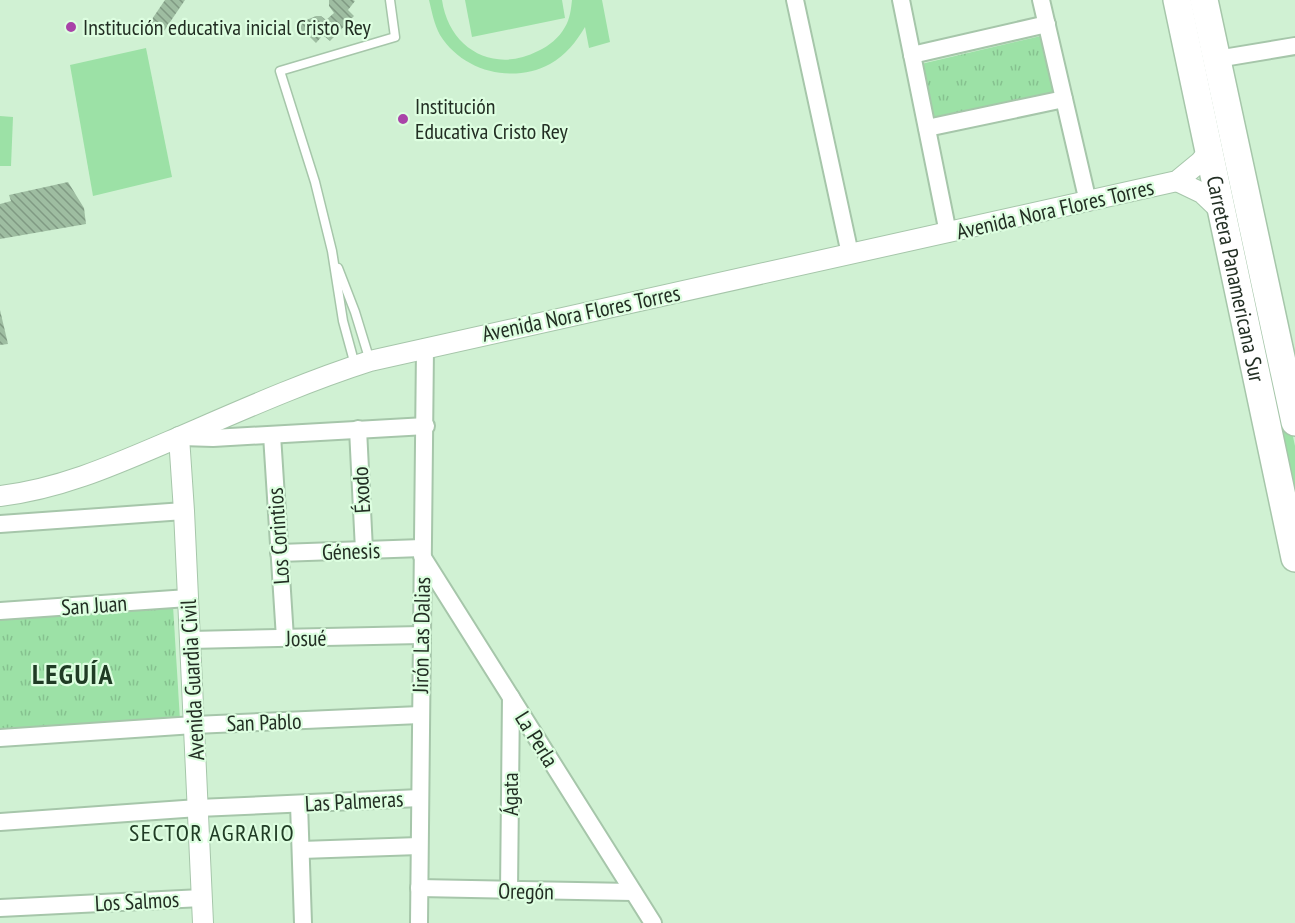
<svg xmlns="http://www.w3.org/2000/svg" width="1295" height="923" font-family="'PT Sans Narrow',sans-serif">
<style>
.green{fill:#9ce1a6}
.park{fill:url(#park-tufts)}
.building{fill:url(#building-back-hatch)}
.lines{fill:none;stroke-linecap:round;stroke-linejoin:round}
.service-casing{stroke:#a6c6aa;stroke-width:11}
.minor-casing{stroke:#a6c6aa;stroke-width:20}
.tertiary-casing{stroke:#a6c6aa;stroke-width:22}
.trunk-casing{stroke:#a6c6aa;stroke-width:30}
.service{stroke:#fff;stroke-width:8}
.minor{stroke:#fff;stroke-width:16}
.tertiary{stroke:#fff;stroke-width:20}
.trunk{stroke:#fff;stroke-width:27}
.poi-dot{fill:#a943a8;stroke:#ddfee0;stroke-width:2}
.labels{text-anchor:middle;stroke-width:4.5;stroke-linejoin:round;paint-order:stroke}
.poi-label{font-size:22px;fill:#222e23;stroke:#ddfee0;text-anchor:start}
.street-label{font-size:22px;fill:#222e23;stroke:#ddfee0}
.neighbourhood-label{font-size:24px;letter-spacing:1.5px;fill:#203c25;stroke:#ddfee0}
.district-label{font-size:28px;font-weight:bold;letter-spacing:1.5px;fill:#203c25;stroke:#ddfee0}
</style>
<defs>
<pattern id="park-tufts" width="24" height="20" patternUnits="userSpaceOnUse" patternTransform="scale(1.5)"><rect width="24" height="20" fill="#9ce1a6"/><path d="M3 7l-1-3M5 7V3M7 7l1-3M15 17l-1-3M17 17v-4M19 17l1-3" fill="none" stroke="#86c18f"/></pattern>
<pattern id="building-back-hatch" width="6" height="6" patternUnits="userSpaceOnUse" patternTransform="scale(1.5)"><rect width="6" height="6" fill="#9ebda1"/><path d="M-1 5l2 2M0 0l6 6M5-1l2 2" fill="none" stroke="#809a83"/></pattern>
</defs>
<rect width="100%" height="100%" fill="#d0f1d3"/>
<!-- green -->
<g class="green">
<path d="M429 0H442C449 49 494 74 538 51 549 46 559 38 565 27 570 19 571 9 572 0H602L610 42 589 48 585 27C576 42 566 55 550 64 513 84 463 72 440 35 434 24 432 12 429 0Z"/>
<polygon points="465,0 562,0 565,18 472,37"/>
<polygon points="146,48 172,177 93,196 70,65"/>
<polygon points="0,116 13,117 11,166 0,166"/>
<polygon points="1250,274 1259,278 1295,446 1295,512 1245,277"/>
</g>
<!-- park -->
<g class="park">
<polygon points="1041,36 1055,94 934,120 921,64"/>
<polygon points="173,606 180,720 0,732 0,617"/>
</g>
<!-- building -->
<g class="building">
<polygon points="165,0 185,0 162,34 148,25"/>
<polygon points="329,0 353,0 355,1 348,10 354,16 330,41 323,35 316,43 307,34 299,34 301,24 304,21 316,16 321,16 326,20 334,13 329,6"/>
<polygon points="68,182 84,208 86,224 0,239 0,204 11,201 9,195"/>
<polygon points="0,310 8,344 0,345"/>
</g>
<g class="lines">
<defs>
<g id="service">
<polyline points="338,268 355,312 370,361"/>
<polyline points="355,365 343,321 332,251 315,182 280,71 395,37 390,0"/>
</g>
<g id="minor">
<polyline points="795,0 850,254"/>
<polyline points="901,0 948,233"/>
<polyline points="1041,0 1088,202"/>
<polyline points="912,55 1047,24"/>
<polyline points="1217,59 1295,46"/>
<polyline points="927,128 1064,99"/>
<polyline points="358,429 364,550"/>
<polyline points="272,435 285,638"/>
<polyline points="181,437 213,438 426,426"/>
<polyline points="0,524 184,511"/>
<polyline points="279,553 422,548"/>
<polyline points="422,556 653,923"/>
<polyline points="0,611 188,598"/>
<polyline points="190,640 421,635"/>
<polyline points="0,738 194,725 420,715"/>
<polyline points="299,804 303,923"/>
<polyline points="0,822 198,808 420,798"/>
<polyline points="301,850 419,846"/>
<polyline points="419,888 633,892"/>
<polyline points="509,891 511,697"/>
<polyline points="0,908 202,898"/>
<polyline points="419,923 425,348"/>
</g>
<g id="tertiary">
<polyline points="1177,181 1202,193 1223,213"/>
<polyline points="179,437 184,511 203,923"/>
<path d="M0 496C60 489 114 465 170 441 235 413 301 383 370 361L1177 181 1200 162 1209 151"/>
</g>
<g id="trunk">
<path id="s1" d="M1177 0 1295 558"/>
<polyline points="1204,0 1295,422"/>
</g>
</defs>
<!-- service casing -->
<use href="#service" class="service-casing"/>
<!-- minor casing -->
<use href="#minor" class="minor-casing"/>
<!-- tertiary casing -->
<use href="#tertiary" class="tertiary-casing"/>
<!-- trunk casing -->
<use href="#trunk" class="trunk-casing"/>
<!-- service -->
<use href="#service" class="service"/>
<!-- minor -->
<use href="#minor" class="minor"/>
<!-- tertiary -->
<use href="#tertiary" class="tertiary"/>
<!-- trunk -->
<use href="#trunk" class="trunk"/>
</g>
<!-- markers -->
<g class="poi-dot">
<circle cx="71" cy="27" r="6"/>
<circle cx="403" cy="119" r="6"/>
</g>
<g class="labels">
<!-- poi labels -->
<g class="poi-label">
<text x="83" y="35">Institución educativa inicial Cristo Rey</text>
<text x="415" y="114">Institución<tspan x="415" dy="25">Educativa Cristo Rey</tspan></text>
</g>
<!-- street labels -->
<g class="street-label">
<text transform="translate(1055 209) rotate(-13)" y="8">Avenida Nora Flores Torres</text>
<text dy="8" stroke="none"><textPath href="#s1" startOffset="285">Carretera Panamericana Sur</textPath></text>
<text transform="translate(581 313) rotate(-12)" y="8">Avenida Nora Flores Torres</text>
<text transform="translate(361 490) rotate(-93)" y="8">Éxodo</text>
<text transform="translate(278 536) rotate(-94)" y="8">Los Corintios</text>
<text transform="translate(351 551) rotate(-2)" y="8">Génesis</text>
<text transform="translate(94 605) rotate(-4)" y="8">San Juan</text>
<text transform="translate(421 635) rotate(-89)" y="8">Jirón Las Dalias</text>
<text transform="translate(306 638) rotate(-1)" y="8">Josué</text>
<text transform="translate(192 680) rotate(-93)" y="8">Avenida Guardia Civil</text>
<text transform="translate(264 722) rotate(-2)" y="8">San Pablo</text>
<text transform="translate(537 739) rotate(58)" y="8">La Perla</text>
<text transform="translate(510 794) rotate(-90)" y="8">Ágata</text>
<text transform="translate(354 801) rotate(-3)" y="8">Las Palmeras</text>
<text transform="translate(526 891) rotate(1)" y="8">Oregón</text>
<text transform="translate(137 901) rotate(-3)" y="8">Los Salmos</text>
</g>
<!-- neighbourhood labels -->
<g class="neighbourhood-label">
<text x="212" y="841">SECTOR AGRARIO</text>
</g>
<!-- district labels -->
<g class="district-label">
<text x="73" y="684">LEGUÍA</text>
</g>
</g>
</svg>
